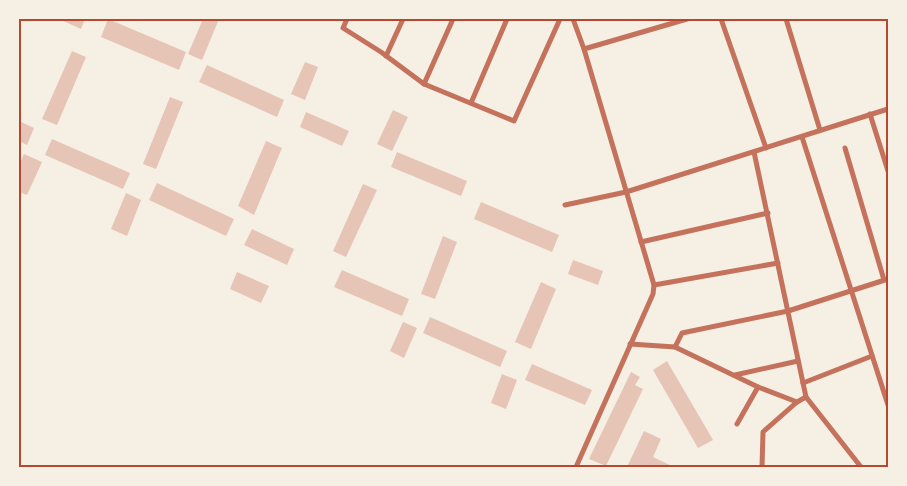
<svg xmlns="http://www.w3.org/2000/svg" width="907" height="486" font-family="'DM Sans',sans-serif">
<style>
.building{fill:#e6c5b7}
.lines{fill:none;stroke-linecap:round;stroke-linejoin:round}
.minor{stroke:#c5725c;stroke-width:5}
.neatline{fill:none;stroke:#b5482f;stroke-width:2}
</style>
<rect width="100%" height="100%" fill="#f6efe4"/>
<!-- building -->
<g class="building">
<polygon points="59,19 85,19 81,29"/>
<polygon points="108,19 186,52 179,70 101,37"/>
<polygon points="203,19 219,19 202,60 188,54"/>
<polygon points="72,51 86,57 57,125 42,119"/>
<polygon points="305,62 318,67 305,100 291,94"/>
<polygon points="207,65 284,100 277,117 199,82"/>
<polygon points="170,97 183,102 156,169 143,164"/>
<polygon points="393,110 408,117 392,151 377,144"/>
<polygon points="306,112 349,131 342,146 300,127"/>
<polygon points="19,121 34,128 27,145 19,141"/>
<polygon points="52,139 130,173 123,189 45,155"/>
<polygon points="266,141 282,148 254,215 238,206"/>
<polygon points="397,152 467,181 461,196 391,167"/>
<polygon points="24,154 42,162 27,195 19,192 19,166"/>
<polygon points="157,183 234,219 226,236 149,200"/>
<polygon points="363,184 377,190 346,257 333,251"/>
<polygon points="126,193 141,200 127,236 111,229"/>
<polygon points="481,202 559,235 552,252 474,219"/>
<polygon points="252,229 294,249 287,265 244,245"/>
<polygon points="443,236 457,242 435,299 421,294"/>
<polygon points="573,260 603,271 598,285 568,274"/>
<polygon points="342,270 409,299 402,316 334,287"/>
<polygon points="237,272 269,286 261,303 230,289"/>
<polygon points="541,282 556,289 531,349 515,342"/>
<polygon points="430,317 507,351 500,367 423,333"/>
<polygon points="403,322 417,328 404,358 390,351"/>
<polygon points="667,361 713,440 698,448 653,370"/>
<polygon points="532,364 592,390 585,405 525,380"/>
<polygon points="631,372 640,377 635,385 643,389 606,466 589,459"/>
<polygon points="502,374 517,380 506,409 491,403"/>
<polygon points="644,431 661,439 653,457 674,467 627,467"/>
</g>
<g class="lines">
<!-- minor -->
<g class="minor">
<polyline points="347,19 343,28 381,52 424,84 514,121 560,19"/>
<polyline points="573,19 584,49 654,285 653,294 576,467"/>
<polyline points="721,19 766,148"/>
<polyline points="786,19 820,130"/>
<polyline points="584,49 687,19"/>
<polyline points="386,56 403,19"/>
<polyline points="424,84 453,19"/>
<polyline points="471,103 507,19"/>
<polyline points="870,114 888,171"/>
<polyline points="802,137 888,405"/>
<polyline points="845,148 884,280"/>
<polyline points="754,152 806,397 861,467"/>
<polyline points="565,205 626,192 888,109"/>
<polyline points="641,242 768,213"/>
<polyline points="654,285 778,263"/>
<polyline points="630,344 675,347 758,387 797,402"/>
<polyline points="675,347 682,333 788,311 888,279"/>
<polyline points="735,375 798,361"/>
<polyline points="803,383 872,356"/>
<polyline points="737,424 758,387"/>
<polyline points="762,467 763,432 797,402 806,397"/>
</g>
</g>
<!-- border -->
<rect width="907" height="486" fill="none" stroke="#f6efe4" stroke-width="40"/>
<rect x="20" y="20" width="867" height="446" class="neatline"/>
</svg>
